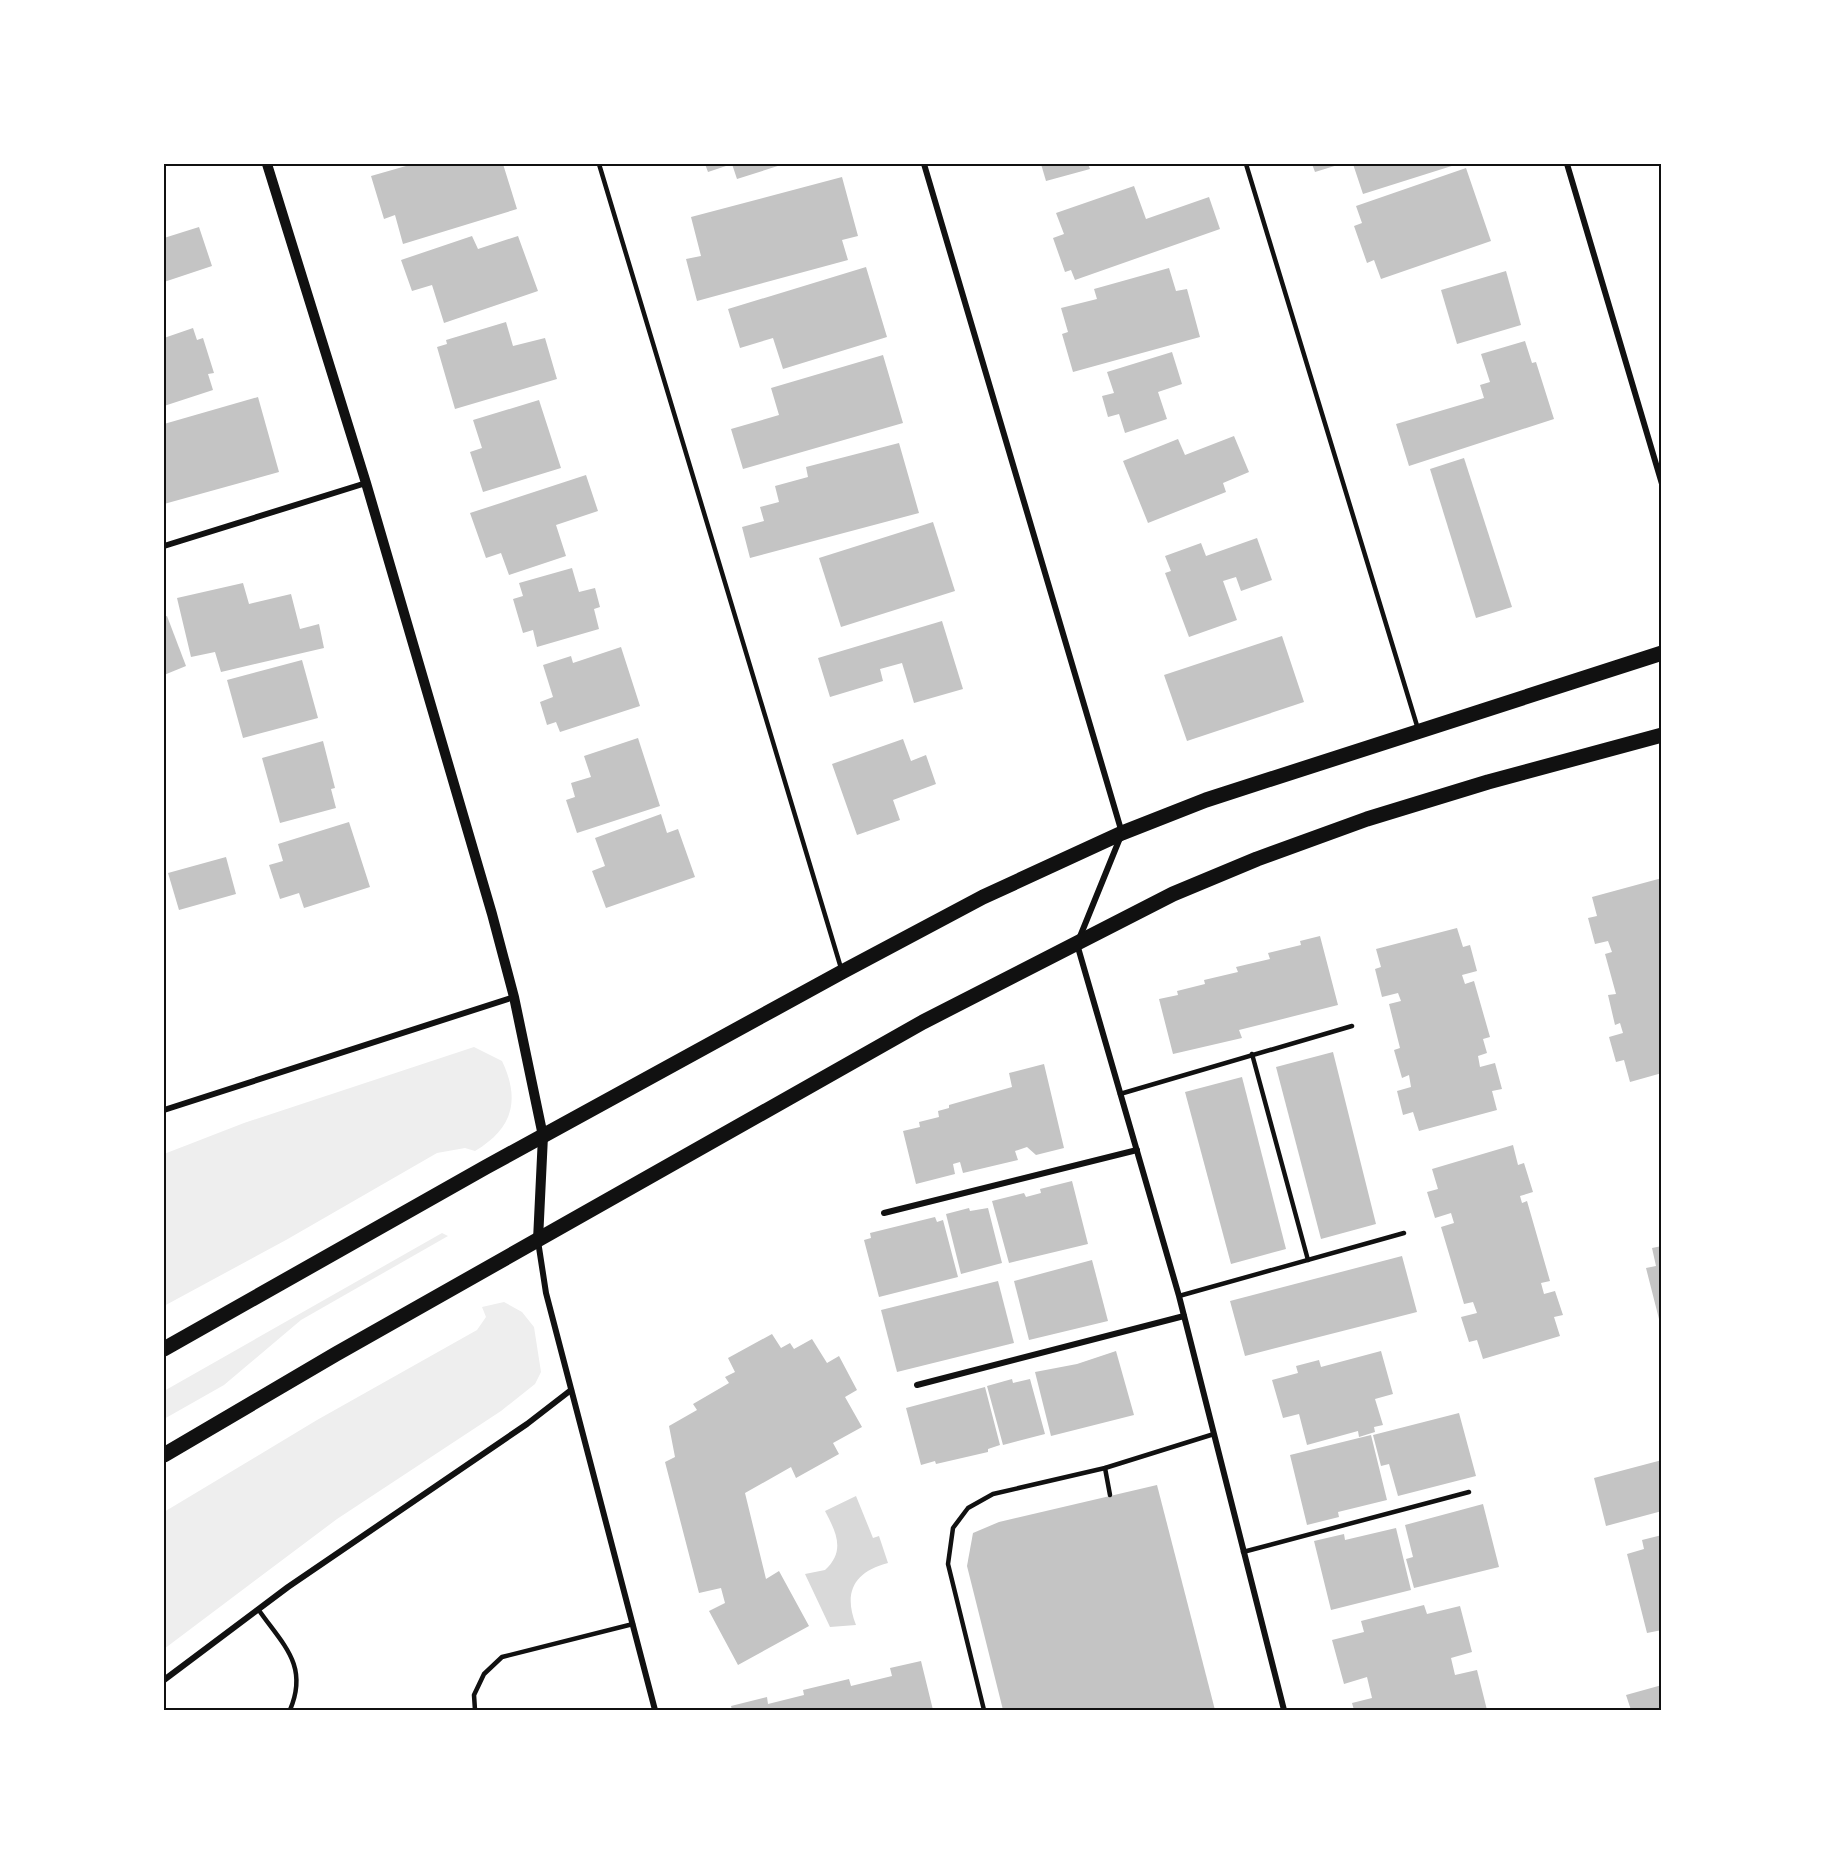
<svg xmlns="http://www.w3.org/2000/svg" width="1825" height="1874" font-family="Barlow,sans-serif">
<style>
.green{fill:#eee}
.water{fill:#d9d9d9}
.building{fill:#c4c4c4}
.lines{fill:none;stroke-linecap:round;stroke-linejoin:round}
.service{stroke:#111;stroke-width:4.5}
.minor{stroke:#111;stroke-width:6}
.tertiary{stroke:#111;stroke-width:10}
.primary{stroke:#111;stroke-width:15}
.neatline{fill:none;stroke:#111;stroke-width:2}
</style>
<rect width="100%" height="100%" fill="#fff"/>
<!-- green -->
<g class="green">
<path d="M474 1047 502 1061C521 1101 512 1129 475 1151L465 1148 437 1153 286 1240 164 1306V1154L244 1123Z"/>
<polygon points="442,1233 448,1236 301,1320 224,1385 164,1419 164,1391"/>
<polygon points="504,1302 522,1312 534,1327 541,1372 535,1384 501,1411 337,1519 164,1649 164,1512 317,1420 477,1330 486,1317 482,1307"/>
</g>
<!-- water -->
<path class="water" d="M856 1496 873 1538 879 1536 888 1563C854 1572 843 1592 856 1625L830 1627 805 1574 825 1570C846 1551 836 1532 825 1511Z"/>
<!-- building -->
<g class="building">
<polygon points="413,164 503,164 517,209 403,244 395,215 384,219 371,176"/>
<polygon points="705,164 784,164 737,179 732,164 708,172"/>
<polygon points="1041,164 1088,164 1090,169 1046,181"/>
<polygon points="1312,164 1341,164 1315,172"/>
<polygon points="1353,164 1458,164 1363,194"/>
<polygon points="1466,168 1491,241 1381,279 1374,260 1367,263 1354,226 1362,223 1356,206"/>
<polygon points="842,177 858,236 842,240 848,260 697,301 686,259 701,256 691,217"/>
<polygon points="1134,186 1146,219 1209,197 1220,229 1075,280 1071,270 1065,272 1053,238 1064,234 1056,213"/>
<polygon points="199,227 212,266 164,282 164,238"/>
<polygon points="472,236 478,249 518,236 538,291 444,323 432,285 412,291 401,260"/>
<polygon points="866,267 887,337 783,369 773,338 740,348 728,309"/>
<polygon points="1169,268 1176,291 1187,289 1200,337 1073,372 1062,334 1068,332 1061,308 1097,299 1094,289"/>
<polygon points="1506,271 1521,325 1457,344 1441,290"/>
<polygon points="506,322 513,346 545,338 557,379 455,409 437,347 447,344 446,340"/>
<polygon points="193,328 197,340 203,338 214,373 208,374 213,390 164,406 164,338"/>
<polygon points="1525,341 1532,363 1536,362 1554,419 1409,466 1396,424 1484,398 1480,385 1490,382 1481,354"/>
<polygon points="1172,352 1182,384 1158,392 1167,419 1125,433 1119,414 1108,417 1102,396 1114,393 1107,372"/>
<polygon points="883,355 903,423 743,469 731,429 779,415 771,388"/>
<polygon points="258,397 279,472 164,504 164,424"/>
<polygon points="539,400 561,468 483,492 470,452 482,448 473,420"/>
<polygon points="1234,436 1249,472 1223,483 1226,492 1148,523 1123,461 1178,439 1185,455"/>
<polygon points="899,443 919,513 750,558 742,527 764,521 760,507 779,502 775,486 808,477 806,467"/>
<polygon points="1464,458 1512,607 1476,618 1430,469"/>
<polygon points="586,475 598,511 556,525 566,556 509,575 501,553 486,558 470,513"/>
<polygon points="933,522 955,591 841,627 819,558"/>
<polygon points="1257,538 1272,580 1241,591 1236,577 1223,581 1237,620 1189,637 1165,573 1171,571 1165,556 1201,543 1206,556"/>
<polygon points="572,568 579,592 595,588 600,607 594,609 599,629 537,647 533,630 523,633 513,599 523,596 519,583"/>
<polygon points="243,583 249,604 291,594 300,629 319,624 324,648 221,672 215,652 191,657 177,598"/>
<polygon points="167,616 186,666 164,675 164,617"/>
<polygon points="942,621 963,689 914,703 902,663 880,669 883,681 830,697 818,658"/>
<polygon points="1282,636 1304,702 1187,741 1164,675"/>
<polygon points="621,647 640,706 560,732 556,722 547,725 540,702 553,697 543,665 571,656 573,663"/>
<polygon points="302,660 318,718 243,738 227,680"/>
<polygon points="638,738 660,806 577,833 566,800 575,797 571,783 591,777 584,756"/>
<polygon points="903,739 911,761 926,755 936,784 893,800 900,820 857,835 832,764"/>
<polygon points="323,741 335,788 331,789 336,808 280,823 262,758"/>
<polygon points="661,814 667,833 678,829 695,877 606,908 592,871 605,866 595,838"/>
<polygon points="349,822 370,887 304,908 299,893 280,899 269,865 283,861 278,844"/>
<polygon points="226,857 236,894 179,910 168,873"/>
<polygon points="1662,878 1662,1073 1630,1082 1624,1060 1616,1062 1609,1037 1623,1033 1620,1023 1615,1025 1608,995 1616,994 1605,954 1612,952 1608,941 1595,944 1588,918 1597,916 1592,897"/>
<polygon points="1457,928 1463,947 1470,945 1477,971 1462,975 1465,984 1474,981 1490,1037 1483,1039 1487,1053 1478,1056 1480,1067 1495,1063 1502,1089 1492,1091 1497,1110 1419,1131 1413,1112 1403,1115 1397,1091 1411,1087 1409,1075 1402,1078 1394,1050 1400,1048 1389,1004 1401,1001 1398,993 1382,997 1375,969 1381,967 1376,949"/>
<polygon points="1320,936 1338,1005 1239,1030 1242,1038 1173,1054 1159,999 1178,995 1177,991 1205,984 1204,980 1238,972 1236,967 1270,959 1268,953 1301,945 1300,941"/>
<polygon points="1333,1052 1376,1224 1321,1239 1276,1067"/>
<polygon points="1044,1064 1064,1148 1036,1155 1027,1147 1015,1151 1018,1160 963,1173 960,1162 953,1164 955,1174 916,1184 903,1131 920,1127 919,1122 939,1117 938,1111 949,1108 949,1105 1012,1087 1009,1073"/>
<polygon points="1242,1077 1286,1249 1231,1264 1185,1092"/>
<polygon points="1513,1145 1518,1165 1524,1163 1533,1192 1520,1196 1522,1203 1527,1201 1550,1281 1541,1283 1544,1294 1555,1291 1563,1315 1554,1317 1560,1336 1483,1359 1477,1340 1469,1342 1461,1317 1477,1313 1473,1302 1464,1304 1441,1227 1454,1223 1451,1213 1435,1218 1427,1192 1438,1189 1432,1169"/>
<polygon points="1072,1181 1088,1244 1009,1263 992,1201 1024,1193 1026,1197 1041,1193 1040,1189"/>
<polygon points="969,1208 970,1211 988,1208 1002,1263 961,1274 946,1214"/>
<polygon points="935,1217 937,1222 943,1220 958,1277 879,1297 864,1240 871,1238 870,1233"/>
<polygon points="1662,1246 1662,1319 1659,1319 1646,1268 1656,1266 1652,1248"/>
<polygon points="1402,1256 1417,1312 1245,1356 1230,1301"/>
<polygon points="1092,1260 1108,1321 1029,1340 1014,1281"/>
<polygon points="998,1281 1014,1343 897,1372 881,1310"/>
<polygon points="772,1334 781,1348 790,1343 794,1349 812,1339 827,1363 839,1356 857,1390 845,1397 862,1427 833,1443 839,1454 796,1478 791,1467 745,1493 766,1579 779,1571 809,1626 738,1665 709,1611 725,1603 721,1588 699,1593 665,1462 675,1457 669,1426 697,1410 693,1404 729,1383 725,1377 735,1372 728,1358"/>
<polygon points="1116,1351 1134,1415 1051,1436 1035,1372 1077,1364"/>
<polygon points="1381,1351 1393,1394 1375,1399 1383,1425 1374,1427 1375,1432 1359,1437 1358,1431 1307,1445 1299,1414 1283,1418 1272,1380 1298,1373 1296,1366 1319,1360 1321,1367"/>
<polygon points="1012,1379 1013,1383 1030,1379 1045,1434 1003,1445 987,1386"/>
<polygon points="985,1387 1000,1445 988,1449 988,1452 936,1464 935,1461 921,1465 906,1408"/>
<polygon points="1459,1413 1476,1476 1398,1496 1389,1464 1381,1466 1373,1435"/>
<polygon points="1371,1435 1387,1500 1338,1512 1339,1517 1307,1525 1290,1455"/>
<polygon points="1662,1460 1662,1511 1606,1526 1594,1478"/>
<polygon points="1157,1485 1215,1710 1003,1710 967,1566 973,1533 999,1522"/>
<polygon points="1483,1504 1499,1567 1414,1588 1406,1559 1413,1557 1405,1525"/>
<polygon points="1396,1528 1411,1590 1331,1610 1314,1541 1344,1534 1345,1540"/>
<polygon points="1662,1535 1662,1630 1647,1633 1627,1554 1644,1549 1642,1540"/>
<polygon points="1424,1605 1427,1614 1460,1606 1472,1652 1451,1658 1455,1675 1477,1670 1487,1710 1354,1710 1352,1703 1372,1698 1367,1677 1344,1684 1332,1640 1364,1632 1361,1621"/>
<polygon points="921,1661 933,1710 732,1710 731,1706 767,1697 768,1704 804,1695 803,1690 849,1679 851,1686 892,1676 890,1668"/>
<polygon points="1662,1685 1662,1710 1631,1710 1626,1695"/>
</g>
<g class="lines">
<!-- service -->
<g class="service">
<polyline points="599,164 841,968"/>
<polyline points="1246,164 1418,729"/>
<polyline points="1252,1054 1308,1260"/>
<polyline points="1120,1094 1352,1026"/>
<polyline points="1179,1296 1404,1233"/>
<polyline points="1105,1468 1110,1495"/>
<polyline points="1243,1552 1469,1492"/>
<path d="M258 1609C283 1645 309 1665 290 1710"/>
<polyline points="475,1710 474,1695 484,1674 502,1657 633,1624"/>
<polyline points="984,1710 948,1564 953,1528 968,1508 993,1494 1105,1468 1214,1434"/>
</g>
<!-- minor -->
<g class="minor">
<polyline points="924,164 1122,833 1077,944 1179,1296 1284,1710"/>
<polyline points="1567,164 1662,484"/>
<polyline points="164,546 366,483"/>
<polyline points="164,1110 514,997"/>
<polyline points="884,1213 1137,1150"/>
<polyline points="538,1241 546,1293 655,1710"/>
<polyline points="917,1385 1184,1316"/>
<polyline points="164,1680 288,1587 527,1424 571,1390"/>
</g>
<!-- tertiary -->
<polyline class="tertiary" points="267,164 366,483 492,914 514,997 543,1136 538,1240"/>
<!-- primary -->
<g class="primary">
<polyline points="164,1349 486,1167 842,972 983,897 1122,833 1206,800 1662,653"/>
<polyline points="164,1455 336,1354 923,1022 1173,894 1257,859 1367,819 1488,782 1662,735"/>
</g>
</g>
<!-- border -->
<rect width="1825" height="1874" fill="none" stroke="#ffffff" stroke-width="330"/>
<rect x="165" y="165" width="1495" height="1544" class="neatline"/>
</svg>
